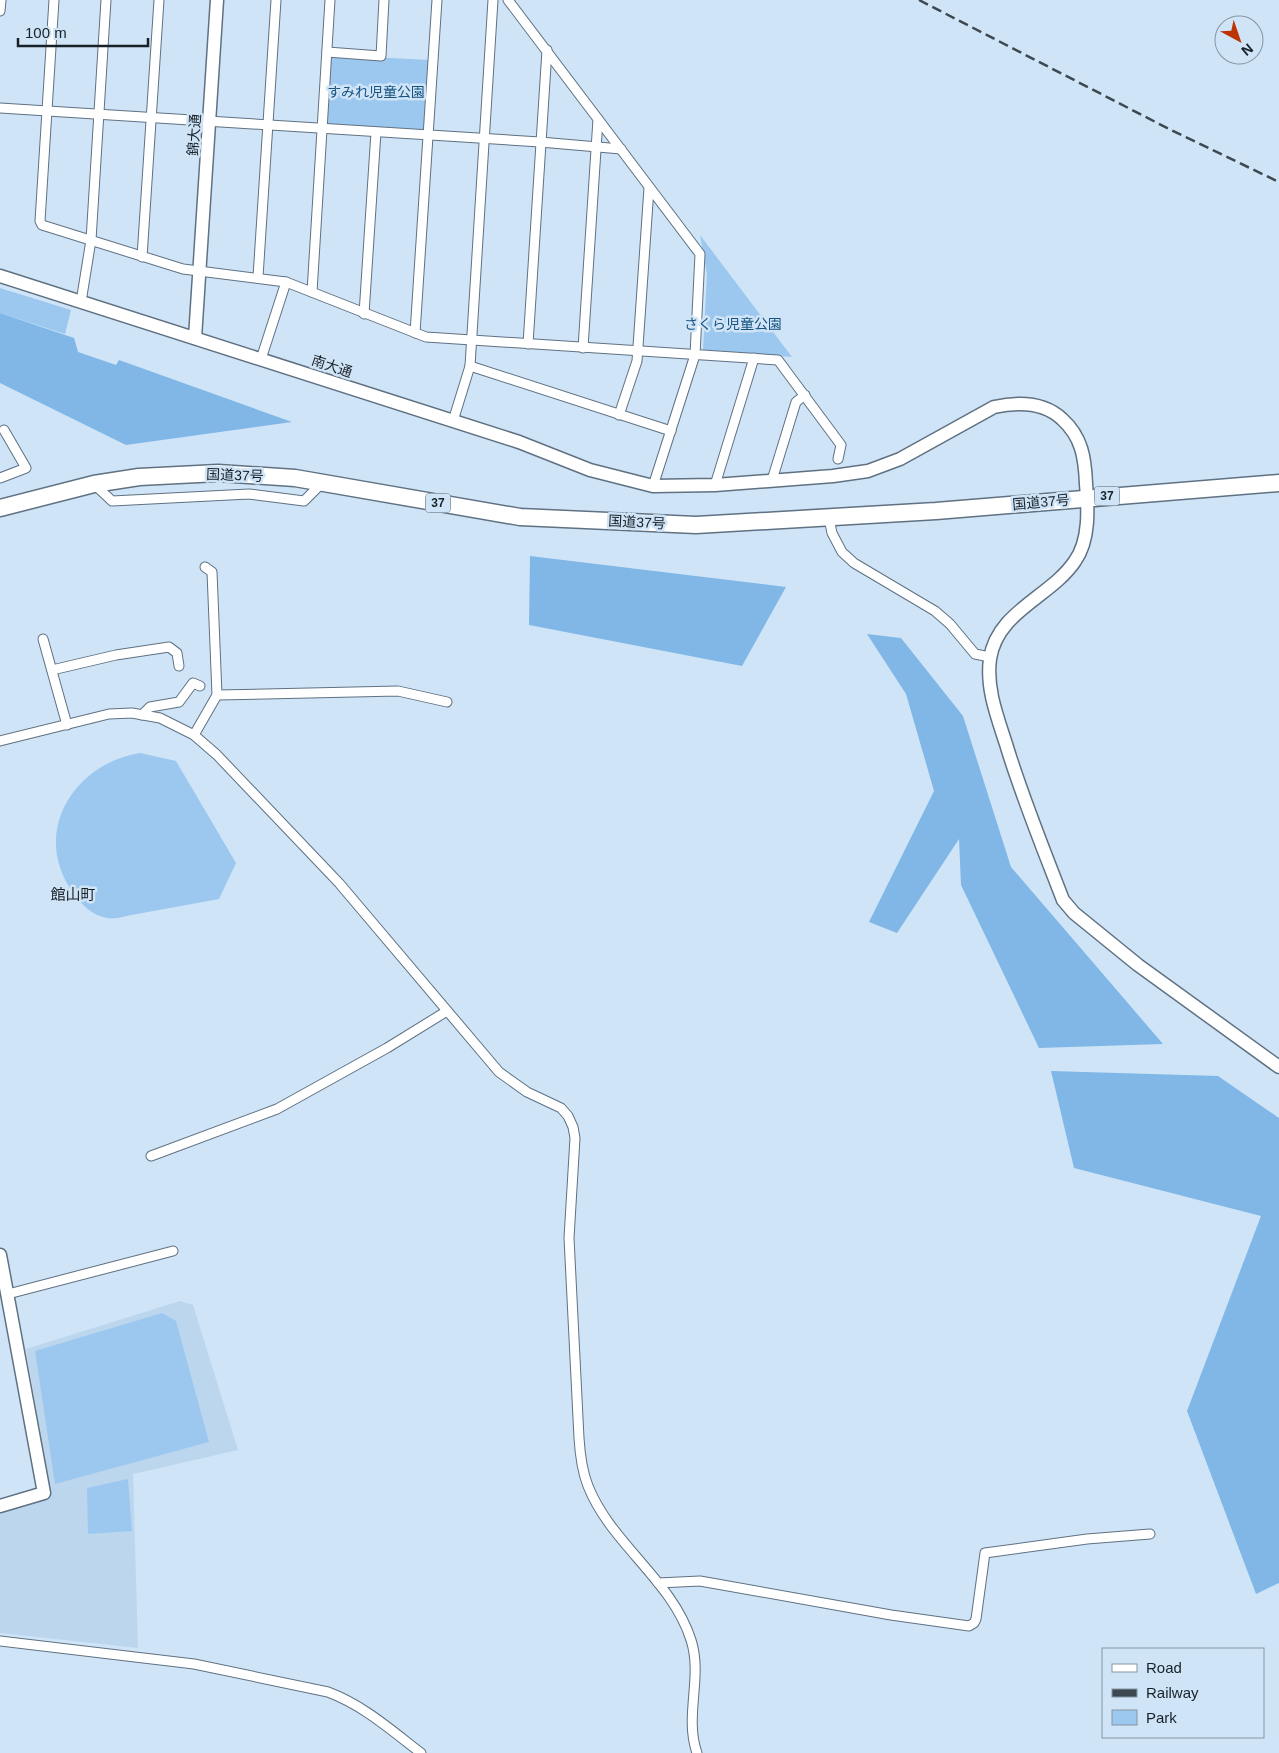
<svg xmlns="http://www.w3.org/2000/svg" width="1279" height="1753" font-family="Arial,'Noto Sans JP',sans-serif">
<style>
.built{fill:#bcd6ee}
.green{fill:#9cc8ef}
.forest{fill:#80b7e7}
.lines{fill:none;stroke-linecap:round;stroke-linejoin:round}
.street-casing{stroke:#5f7182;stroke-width:11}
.secondary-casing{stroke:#5f7182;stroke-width:15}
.highway-casing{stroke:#5f7182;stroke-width:19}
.street{stroke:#fff;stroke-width:9}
.secondary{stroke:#fff;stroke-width:12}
.highway{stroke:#fff;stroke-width:16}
.rail{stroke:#3d4851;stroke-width:2.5;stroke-dasharray:10 5;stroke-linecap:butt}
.labels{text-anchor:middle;stroke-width:5;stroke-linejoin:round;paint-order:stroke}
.shield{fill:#cfe4f7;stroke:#505c66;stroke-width:1}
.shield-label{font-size:12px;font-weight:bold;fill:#192128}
.park-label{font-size:14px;fill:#15527f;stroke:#cfe4f7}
.street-label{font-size:14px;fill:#192128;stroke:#cfe4f7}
.neighbourhood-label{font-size:15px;fill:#192128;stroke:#cfe4f7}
</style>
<rect width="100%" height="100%" fill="#cfe4f7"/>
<!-- built -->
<polygon class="built" points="180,1301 193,1305 238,1450 133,1474 138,1648 0,1633 0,1514 51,1497 26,1349"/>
<!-- green -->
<g class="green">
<polygon points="330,55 430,60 426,128 423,132 324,124"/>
<polygon points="700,235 792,357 703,350 707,274"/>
<polygon points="0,288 71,310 65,334 0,313"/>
<path d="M140 753 176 761 236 863 219 899C192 904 164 909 137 914 128 915 116 920 107 918 92 915 83 906 74 894 30 835 72 764 140 753Z"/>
<polygon points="162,1313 176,1321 209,1442 55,1484 35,1351"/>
<polygon points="128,1479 132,1531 88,1534 87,1488"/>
</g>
<!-- forest -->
<g class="forest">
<polygon points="0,313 74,338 78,352 116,365 119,360 292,422 126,445 0,383"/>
<polygon points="530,556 786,587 742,666 529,625"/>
<polygon points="867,634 901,638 963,716 1011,867 1163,1044 1039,1048 961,885 959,839 897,933 869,922 934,791 906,694"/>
<polygon points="1051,1071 1218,1076 1279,1118 1279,1583 1256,1594 1187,1411 1261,1216 1074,1168"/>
</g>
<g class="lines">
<defs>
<g id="street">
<polyline points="54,0 40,221 42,225 183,269 286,282 426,337 778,360 841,445 838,459"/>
<polyline points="508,0 700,254 695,355 653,486"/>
<polyline points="0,11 1,0"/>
<polyline points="327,52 381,56 384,0"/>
<polyline points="0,108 540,142 621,149"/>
<polyline points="142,257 159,0"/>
<polyline points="258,277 276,0"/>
<polyline points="312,292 330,0"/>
<polyline points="81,302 91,240 106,0"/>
<polyline points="364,314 376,132"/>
<polyline points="415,333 437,0"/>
<polyline points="528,344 547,50"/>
<polyline points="583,348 598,119"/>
<polyline points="261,359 286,282"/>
<polyline points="470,366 671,431"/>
<polyline points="619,415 637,361 649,188"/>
<polyline points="453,421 470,366 493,0"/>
<polyline points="0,478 26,468 4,430"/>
<polyline points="772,480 796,402 805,395"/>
<polyline points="94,484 112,501 249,494 304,501 322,483"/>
<polyline points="715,485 754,358"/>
<polyline points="829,518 832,533 842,552 854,563 935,611 950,624 975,654 990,657"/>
<polyline points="43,639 67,725"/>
<polyline points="52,670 116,655 169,647 177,653 179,666"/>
<polyline points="217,695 398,691 447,702"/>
<polyline points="142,715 150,707 179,702 193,683 200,686"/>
<polyline points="194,735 217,695 212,572 205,567"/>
<path d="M0 741 109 714 132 713 160 718 194 735 217 755 339 883 499 1072 527 1092 561 1108 568 1116 573 1127 575 1138 569 1238 579 1438C580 1454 582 1471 588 1486 611 1544 672 1580 691 1640 703 1677 684 1716 697 1753"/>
<polyline points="151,1156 277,1109 387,1048 447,1011"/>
<polyline points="8,1294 173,1251"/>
<polyline points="658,1583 700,1581 891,1615 969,1626 974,1623 976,1619 985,1553 1087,1539 1150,1534"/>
<path d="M0 1641 194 1664 328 1692C363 1705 391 1730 421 1753"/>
</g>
<g id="secondary">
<path d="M0 276 519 442 590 470 653 486 715 485 833 476 868 471 900 459 994 407C1017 402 1044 402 1062 419 1082 437 1085 458 1086 484 1088 508 1090 540 1075 561 1051 597 997 611 990 659 986 688 997 716 1006 744 1022 797 1043 848 1063 900L1074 913 1138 965 1279 1067"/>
<polyline points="195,338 217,0"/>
<polyline points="0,1255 44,1493 0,1506"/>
</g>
<polyline id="highway" points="0,508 94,484 139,477 218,473 295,478 520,517 696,525 936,511 1279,483"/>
</defs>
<!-- street casing -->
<use href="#street" class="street-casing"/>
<!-- secondary casing -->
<use href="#secondary" class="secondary-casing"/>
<!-- highway casing -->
<use href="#highway" class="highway-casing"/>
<!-- street -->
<use href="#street" class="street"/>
<!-- secondary -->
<use href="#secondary" class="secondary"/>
<!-- highway -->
<use href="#highway" class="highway"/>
<!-- rail -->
<polyline class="rail" points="919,0 1171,130 1279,182"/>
</g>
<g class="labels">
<!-- shield labels -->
<g class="shield">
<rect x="1094.5" y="486.5" width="25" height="19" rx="4"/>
<rect x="425.5" y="493.5" width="25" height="19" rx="4"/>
</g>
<g class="shield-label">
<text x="1107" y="500">37</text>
<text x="438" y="507">37</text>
</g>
<!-- park labels -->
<g class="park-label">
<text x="376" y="97">すみれ児童公園</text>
<text x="733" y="329">さくら児童公園</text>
</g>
<!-- street labels -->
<g class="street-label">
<text transform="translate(194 135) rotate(-86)" y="5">錦大通</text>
<text transform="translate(332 366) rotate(18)" y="5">南大通</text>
<text transform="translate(235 475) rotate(2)" y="5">国道37号</text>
<text transform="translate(1041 502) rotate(-5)" y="5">国道37号</text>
<text transform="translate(637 522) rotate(3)" y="5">国道37号</text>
</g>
<!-- neighbourhood labels -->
<g class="neighbourhood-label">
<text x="73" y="900">館山町</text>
</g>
</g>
<!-- legend -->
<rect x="1102" y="1648" width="162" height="90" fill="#cfe4f7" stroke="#8696a4"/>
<rect x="1112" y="1664" width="25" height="8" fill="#ffffff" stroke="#8696a4"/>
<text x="1146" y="1673" font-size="15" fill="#192128">Road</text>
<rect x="1112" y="1689" width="25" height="8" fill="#3d4851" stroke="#8696a4"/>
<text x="1146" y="1698" font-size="15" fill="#192128">Railway</text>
<rect x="1112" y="1710" width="25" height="15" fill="#9cc8ef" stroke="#8696a4"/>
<text x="1146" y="1723" font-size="15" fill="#192128">Park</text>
<!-- north arrow -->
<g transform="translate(1239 40) rotate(140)"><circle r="24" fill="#cfe4f7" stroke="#8696a4"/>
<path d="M0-4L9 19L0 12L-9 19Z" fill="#bd3404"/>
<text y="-8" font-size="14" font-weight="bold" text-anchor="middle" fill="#192128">N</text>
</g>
<!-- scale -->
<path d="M18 38v8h130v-8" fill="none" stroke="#192128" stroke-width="2.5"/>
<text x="25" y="38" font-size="15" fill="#192128" stroke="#cfe4f7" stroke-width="4" paint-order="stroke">100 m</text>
</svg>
